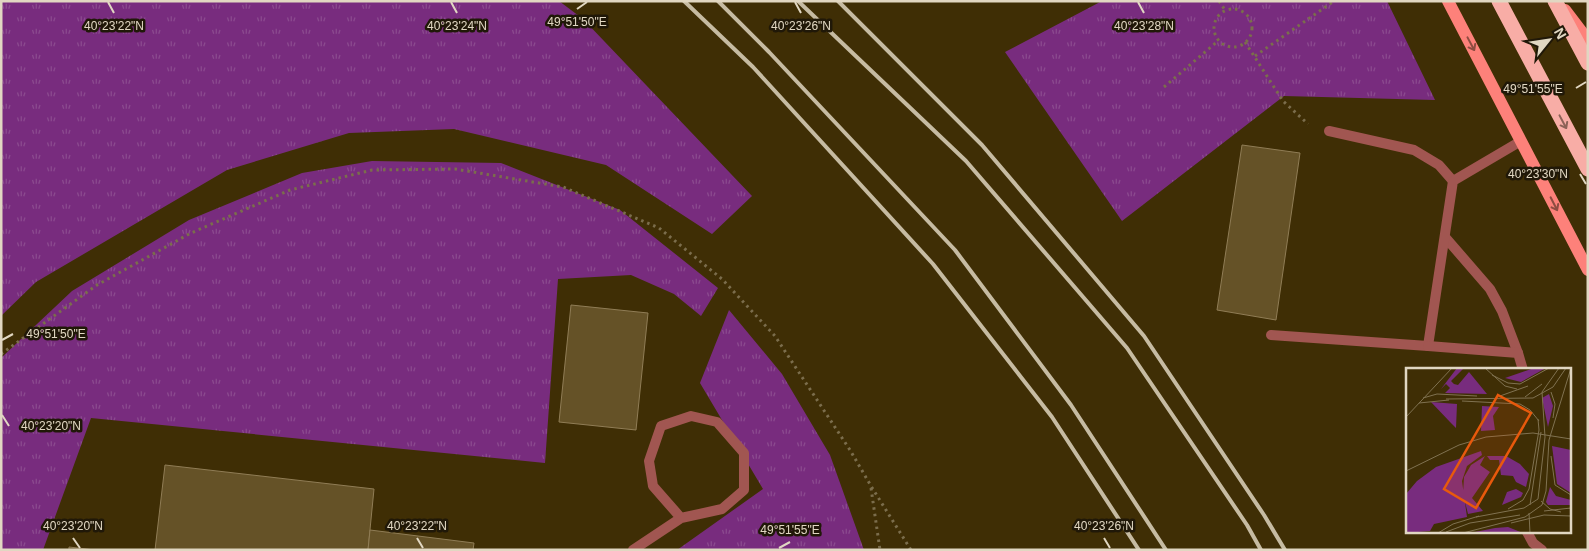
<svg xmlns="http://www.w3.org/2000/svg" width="1589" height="551" font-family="Helvetica,sans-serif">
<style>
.grass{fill:url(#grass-tufts)}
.building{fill:#655227;stroke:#907d56}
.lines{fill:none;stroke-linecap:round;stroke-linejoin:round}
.path{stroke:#7b6d4c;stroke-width:3;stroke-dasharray:2.5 4;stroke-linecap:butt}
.lane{stroke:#a15651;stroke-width:10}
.primary{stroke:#fd817a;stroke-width:12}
.highway{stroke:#f8ada6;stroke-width:15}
.rail{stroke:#c6bba2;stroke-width:4}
.oneway{stroke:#8e4c41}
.oneway2{stroke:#8c6257}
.ticks{fill:none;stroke:#e1d7c2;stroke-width:2}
.inset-road{fill:none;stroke:#807251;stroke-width:1}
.view{fill:#e8590c;fill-opacity:0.15;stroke:#e8590c;stroke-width:2.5}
.inset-edge{fill:none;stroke:#e1d7c2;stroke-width:2.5}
.ticks-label{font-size:12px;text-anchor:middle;fill:#e1d7c2;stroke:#201808;stroke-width:5;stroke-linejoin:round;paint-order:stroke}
</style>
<defs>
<pattern id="grass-tufts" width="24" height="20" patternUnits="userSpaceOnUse" patternTransform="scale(1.25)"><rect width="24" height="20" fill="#782c7e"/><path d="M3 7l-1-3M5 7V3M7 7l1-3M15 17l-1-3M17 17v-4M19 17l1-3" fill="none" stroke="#8b4a8f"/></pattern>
</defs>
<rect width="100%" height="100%" fill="#3f2e05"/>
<!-- grass -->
<g class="grass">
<polygon points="1,1 559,1 583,19 752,196 712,234 606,165 454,129 349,133 227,170 36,282 1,316"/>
<polygon points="1102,1 1387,1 1435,100 1284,96 1122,221 1005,52"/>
<polygon points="372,161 501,163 620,210 718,288 701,316 674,294 631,275 558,279 545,463 91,418 43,550 1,550 1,358 72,291 189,220 302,173"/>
<polygon points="729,310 782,374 830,455 864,550 677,550 763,489 700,383"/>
</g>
<!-- building -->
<g class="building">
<polygon points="1242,145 1300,153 1276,320 1217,310"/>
<polygon points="571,305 648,313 636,430 559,422"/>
<polygon points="165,465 374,489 368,550 155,550"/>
<polygon points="370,530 474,543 473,550 368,550"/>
<polygon points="69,547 95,550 69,550"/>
</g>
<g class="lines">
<!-- path -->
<g class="path">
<polyline points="1219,1 1225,10"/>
<circle cx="1233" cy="28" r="19"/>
<polyline points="1245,42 1283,101 1308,124"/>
<polyline points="1255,56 1334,1"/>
<polyline points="1164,87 1218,41"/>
<polyline points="1,354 97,285 191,233 290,190 372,170 455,169 563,187 659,228 722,279 775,336 850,450 871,486 911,550"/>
<polyline points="871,488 880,550"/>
</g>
<!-- lane -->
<g class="lane">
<polyline points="1329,131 1414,150 1439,165 1453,181"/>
<polyline points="1445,237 1490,289 1502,311 1518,353"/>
<polyline points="1271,335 1428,346 1453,181 1521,141"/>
<polyline points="1428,346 1518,353 1523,370"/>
<polyline points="1527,532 1533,543 1542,550"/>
<polyline points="633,550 681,518 722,509 744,490 744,453 717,422 691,416 661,426 649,461 653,486 681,518"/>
</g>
<!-- primary -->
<g class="primary">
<polyline points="1448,1 1588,270"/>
<polyline points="1565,10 1588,40"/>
</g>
<!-- highway -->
<g class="highway">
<polyline points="1499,1 1588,169"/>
<polyline points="1555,1 1588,63"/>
</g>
<!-- rail -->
<g class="rail">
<polyline points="684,1 753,67 933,264 1052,417 1139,550"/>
<polyline points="718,1 769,52 955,250 1071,405 1166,550"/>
<polyline points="798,1 966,161 1127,348 1247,525 1261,550"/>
<polyline points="838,1 982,145 1144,336 1264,515 1285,550"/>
</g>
</g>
<!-- one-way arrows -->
<defs><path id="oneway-shaft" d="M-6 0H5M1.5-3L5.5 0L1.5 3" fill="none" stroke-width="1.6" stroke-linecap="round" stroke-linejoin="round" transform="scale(1.25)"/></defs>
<g class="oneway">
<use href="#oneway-shaft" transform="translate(1471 44) rotate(62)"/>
<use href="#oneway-shaft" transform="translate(1554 204) rotate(63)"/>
</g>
<use class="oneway2" href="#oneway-shaft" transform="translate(1563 122) rotate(62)"/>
<!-- ticks -->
<path class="ticks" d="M108 2 114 13M451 2 457 13M795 2 801 13M1138 2 1144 13M577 9 587 2M1576 88 1586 82M1580 174 1586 184M2 340 13 334M2 415 9 426M73 538 80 548M417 538 423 548M1104 538 1110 548M779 548 790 542"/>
<!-- overview -->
<g transform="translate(1406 368)">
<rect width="165" height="165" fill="#3f2e05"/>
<path d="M51 0 57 1 45 13 48 16 52 17 63 4 81 26 39 25 44 20 40 16 35 21ZM128 0H140L115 14 99 10ZM143 26 147 38 142 59 136 30ZM25 34 51 36 50 60 44 54ZM76 38 93 39 87 48 89 62 75 63ZM146 78 165 82V125L151 116ZM75 83 76 87 61 98 56 113 61 149 28 156 24 163 0 165V126L11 113 30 99ZM79 88 74 97 84 104 66 130 77 143 62 146 57 126 58 109 65 97ZM81 88H100L114 96 123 106 120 119 110 114 107 108 95 107 93 92H84ZM144 119 150 128 165 132V137H142L140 134ZM110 121 117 125 115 129 96 137 101 124ZM102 159 117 165H64L89 160Z" fill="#782c7e"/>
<path class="inset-road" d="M79 0 99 18 111 21M86 7 102 15 114 16 143 0M145 24 149 36 147 50M94 28 122 18M119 29 136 16M17 30 31 26 71 28M40 31 127 30 147 19 160 0M56 33 114 36 124 42 133 53M13 35 43 32M0 49 46 0M145 88 149 117 165 127M0 103 53 77 80 69 127 65 165 71M135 133 144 141 155 144M124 137 135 64M102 141 117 132 123 121 133 62 132 51M138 143 165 140M123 145 124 165M70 149 118 140 132 131 139 69 136 24 153 0M105 155 138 147 165 148M40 164 64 155 114 147M32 165 47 156 73 148M57 165 119 149 136 137 140 123 143 72 165 0"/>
<path class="view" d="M92 27 125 45 70 140 38 121Z"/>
<rect width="165" height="165" class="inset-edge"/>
</g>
<g class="ticks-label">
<text x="577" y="26">49°51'50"E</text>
<text x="114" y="30">40°23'22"N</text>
<text x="457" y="30">40°23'24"N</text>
<text x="801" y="30">40°23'26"N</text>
<text x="1144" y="30">40°23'28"N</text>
<text x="1533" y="93">49°51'55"E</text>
<text x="1538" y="178">40°23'30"N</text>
<text x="56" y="338">49°51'50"E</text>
<text x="51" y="430">40°23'20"N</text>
<text x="73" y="530">40°23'20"N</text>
<text x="417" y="530">40°23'22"N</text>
<text x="1104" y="530">40°23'26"N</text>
<text x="790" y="534">49°51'55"E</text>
</g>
<!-- border -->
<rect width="1589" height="551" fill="none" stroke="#e1d7c2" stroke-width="5"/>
<!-- north arrow -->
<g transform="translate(1549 40) rotate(60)" stroke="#201808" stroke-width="4" paint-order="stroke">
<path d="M0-4L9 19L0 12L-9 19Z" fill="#e1d7c2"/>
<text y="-8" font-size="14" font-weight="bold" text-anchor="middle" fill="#e1d7c2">N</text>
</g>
</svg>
